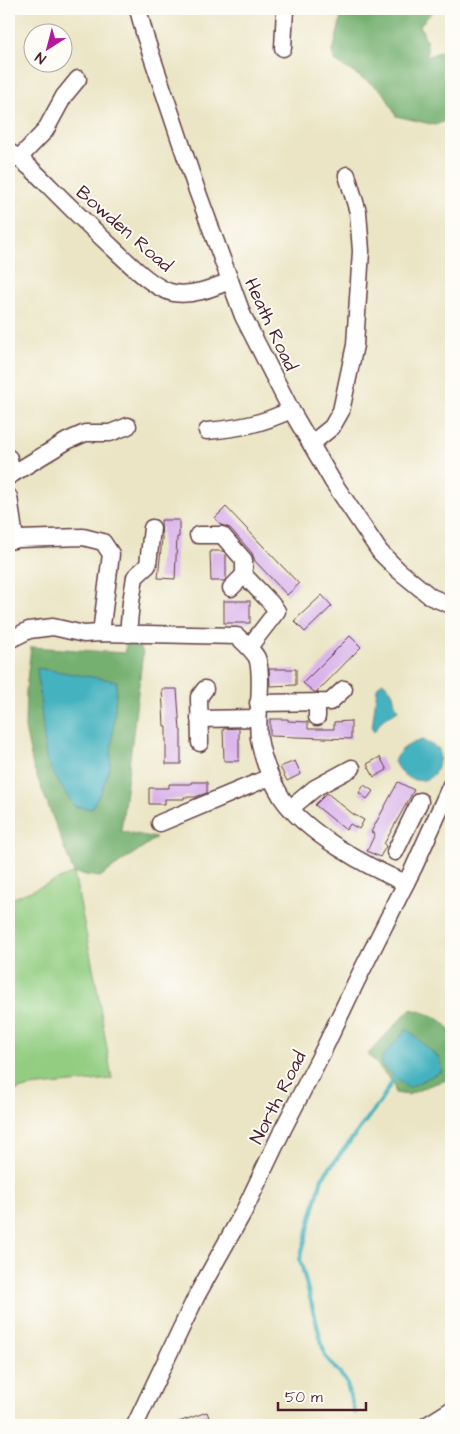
<svg xmlns="http://www.w3.org/2000/svg" width="460" height="1434" font-family="'Architects Daughter',sans-serif">
<style>
.green{fill:#92cd81;stroke:#6e7656}
.forest{fill:#75b06f;stroke:#60684d}
.water{fill:#44b2bf;stroke:#476875}
.lines{fill:none;stroke-linecap:round;stroke-linejoin:round}
.stream{stroke:#44b2bf;stroke-width:4}
.building{fill:#d9b2eb}
.minor-casing{stroke:#623d42;stroke-width:19}
.minor{stroke:#fff;stroke-width:16}
.labels{text-anchor:middle;stroke-width:4;stroke-linejoin:round;paint-order:stroke}
.street-label{font-size:19px;fill:#4a1f2b;stroke:#fdfcf7}
</style>
<rect width="100%" height="100%" fill="#fdfcf7"/>
<filter id="ink" filterUnits="userSpaceOnUse"><feTurbulence type="fractalNoise" baseFrequency=".02" numOctaves="2"/><feDisplacementMap in="SourceGraphic" scale="10" xChannelSelector="R" yChannelSelector="G"/><feConvolveMatrix kernelMatrix="1 2 1 2 8 2 1 2 1" color-interpolation-filters="sRGB"/></filter>
<filter id="wash" filterUnits="userSpaceOnUse"><feTurbulence type="fractalNoise" baseFrequency=".0096" numOctaves="4" result="noise"/><feDisplacementMap in="SourceGraphic" scale="20" xChannelSelector="R" yChannelSelector="G"/><feGaussianBlur stdDeviation="1.12" result="paint"/><feColorMatrix in="noise" values="0 0 0 0 0 0 0 0 0 0 0 0 0 0 0 0 0 1.4 0 .05"/><feComposite in="paint" operator="in"/></filter>
<g filter="url(#wash)">
<rect width="100%" height="100%" fill="#ebe5c5"/>
<!-- green -->
<polygon class="green" points="74,873 97,988 112,1079 30,1087 9,1092 9,900"/>
<!-- forest -->
<g class="forest">
<polygon points="343,9 435,9 420,25 427,43 427,57 451,47 451,119 435,125 396,116 386,96 381,90 335,61 333,52"/>
<polygon points="128,639 137,643 143,652 121,831 156,838 100,877 74,873 33,766 25,728 26,689 31,647 124,653"/>
<path d="M410 1009C425 1012 442 1017 451 1031V1079L433 1084 408 1095 395 1093 394 1084 368 1054Z"/>
</g>
<!-- water -->
<g class="water">
<polygon points="37,668 117,681 110,767 101,792 91,809 74,806 59,783 46,759"/>
<path d="M382 682C399 693 390 698 398 710L382 720 374 732 372 729 377 688Z"/>
<path d="M422 740 439 749C444 788 405 789 394 761 400 748 409 744 422 740Z"/>
<polygon points="407,1029 439,1058 442,1071 408,1088 382,1065 382,1057"/>
</g>
<g class="lines">
<!-- stream -->
<polyline class="stream" points="355,1413 346,1381 325,1356 300,1259 322,1178 380,1102 395,1077"/>
</g>
<g id="blocks">
<!-- building -->
<g class="building">
<polygon points="226,507 299,584 287,595 255,561 252,553 230,528 221,525 215,518"/>
<polygon points="161,520 179,520 179,537 177,537 175,579 158,578 162,539"/>
<polygon points="210,551 223,551 226,554 226,579 224,581 211,581"/>
<polygon points="322,595 332,606 305,632 294,621"/>
<rect x="224" y="601" width="26" height="22"/>
<polygon points="350,636 361,647 317,692 314,692 303,683"/>
<polygon points="269,669 296,669 296,685 270,686"/>
<polygon points="162,689 177,689 180,730 181,730 181,764 166,764 166,726 164,726"/>
<polygon points="270,719 288,719 288,721 308,722 308,729 334,729 334,722 351,721 351,739 270,736"/>
<polygon points="239,728 239,761 224,761 223,729"/>
<polygon points="380,757 387,770 374,777 367,764"/>
<polygon points="295,761 301,774 287,781 280,767"/>
<polygon points="191,782 207,782 207,793 195,797 184,797 184,799 165,799 165,804 149,804 149,788 169,788 169,784 191,784"/>
<polygon points="398,782 414,790 384,844 386,846 380,857 367,851 375,834 371,832"/>
<polygon points="364,785 373,791 367,799 359,793"/>
<polygon points="327,793 353,814 364,820 359,829 350,824 346,830 315,805"/>
<polygon points="207,1412 212,1425 174,1425 173,1424"/>
</g>
</g>
</g>
<g filter="url(#ink)">
<use href="#blocks" fill-opacity="0" stroke="#623d42" stroke-width="1"/>
<g class="lines">
<defs>
<g id="minor">
<polyline points="138,9 145,36 195,185 243,316 291,410 333,482 380,552 398,570 431,597 451,605"/>
<polyline points="283,48 285,9"/>
<path d="M9 152C31 165 47 185 66 203 82 219 99 235 116 251 130 264 155 290 174 293 194 296 212 288 230 281"/>
<polyline points="19,158 45,131 64,96 78,79"/>
<path d="M207 431C240 428 261 424 291 410"/>
<polyline points="311,444 332,427 341,411 355,345 361,251 358,212 347,175"/>
<polyline points="9,458 10,475"/>
<polyline points="9,476 67,441 85,433 110,433 128,426"/>
<polyline points="9,497 15,539"/>
<polyline points="198,535 222,535 244,560 244,575 270,602 277,611 249,647"/>
<polyline points="9,541 19,539 83,537 103,542 111,554 101,633"/>
<polyline points="231,588 244,575"/>
<polyline points="128,634 131,602 135,577 148,565 152,528"/>
<path d="M9 640 29 630 53 627 84 634 101 633 237 636C243 642 253 650 257 658 264 675 256 717 259 738 262 759 271 780 282 798 306 833 367 867 406 883"/>
<polyline points="317,702 317,717"/>
<polyline points="258,703 330,702 344,689"/>
<polyline points="199,719 258,718"/>
<polyline points="200,743 199,697 205,689"/>
<polyline points="291,808 315,788 352,768"/>
<polyline points="160,823 270,777"/>
<polyline points="395,852 420,801"/>
<polyline points="135,1425 197,1295 244,1211 284,1127 323,1051 356,982 414,867 451,785"/>
<polyline points="427,1425 451,1410"/>
</g>
</defs>
<!-- minor casing -->
<use href="#minor" class="minor-casing"/>
<!-- minor -->
<use href="#minor" class="minor"/>
</g>
</g>
<g class="labels">
<!-- street labels -->
<g class="street-label">
<text transform="translate(125 228) rotate(41)" y="7">Bowden Road</text>
<text transform="translate(272 324) rotate(65)" y="7">Heath Road</text>
<text transform="translate(277 1097) rotate(-63)" y="7">North Road</text>
</g>
</g>
<!-- margin -->
<rect width="460" height="1434" fill="none" stroke="#fdfcf7" stroke-width="30"/>
<!-- north arrow -->
<g transform="translate(48 48) rotate(216)"><circle r="24" fill="#fdfcf7" stroke="#b5a4a5"/>
<path d="M0-4L9 19L0 12L-9 19Z" fill="#b5179e"/>
<text y="-8" font-size="14" font-weight="bold" text-anchor="middle" fill="#4a1f2b">N</text>
</g>
<!-- scale -->
<path d="M278 1402v8h88v-8" fill="none" stroke="#4a1f2b" stroke-width="2.5"/>
<text x="285" y="1402" font-size="15" fill="#4a1f2b" stroke="#fdfcf7" stroke-width="4" paint-order="stroke">50 m</text>
</svg>
